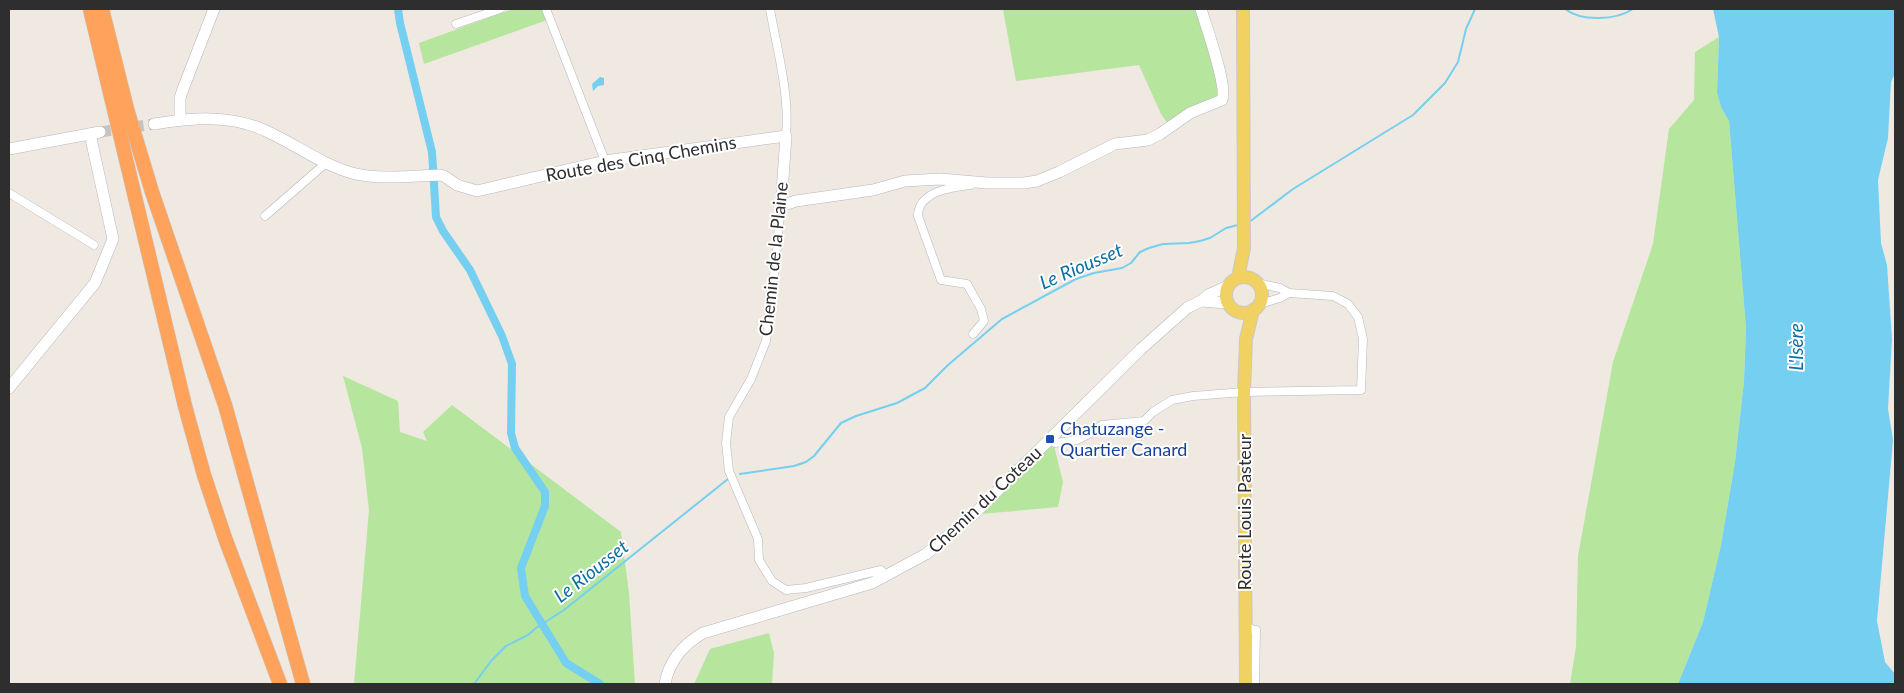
<svg xmlns="http://www.w3.org/2000/svg" width="1904" height="693" font-family="Lato,sans-serif">
<style>
.green{fill:#b6e59e}
.water{fill:#75cff0}
.lines{fill:none;stroke-linecap:round;stroke-linejoin:round}
.stream{stroke:#75cff0;stroke-width:2}
.canal{stroke:#75cff0;stroke-width:8}
.secondary-tunnel{stroke:#c8c4bd;stroke-width:11;stroke-dasharray:11 5.5;stroke-linecap:butt}
.street-casing{stroke:#b4b7c1;stroke-width:9}
.secondary-casing{stroke:#b4b7c1;stroke-width:12}
.primary-casing{stroke:#c9c9c9;stroke-width:14}
.highway-casing{stroke:#c9c9c9;stroke-width:15}
.street{stroke:#fff;stroke-width:8}
.secondary{stroke:#fff;stroke-width:11}
.primary{stroke:#f2d163;stroke-width:12}
.highway{stroke:#ffa35c;stroke-width:14}
.transit-dot{fill:#1a4fb4;stroke:#fff;stroke-width:2}
.labels{text-anchor:middle;stroke-width:4;stroke-linejoin:round;paint-order:stroke}
.street-label{font-size:18px;fill:#2e2e2e;stroke:#fff}
.transit-label{font-size:18px;fill:#164399;stroke:#fff;text-anchor:start}
.water-label{font-size:19px;font-style:italic;fill:#0d6fa3;stroke:#fff}
</style>
<rect width="100%" height="100%" fill="#efe9e1"/>
<!-- green -->
<g class="green">
<polygon points="513,9 543,9 547,20 424,64 419,43"/>
<polygon points="1003,9 1198,9 1221,96 1168,124 1161,114 1139,65 1016,81"/>
<polygon points="1719,37 1717,93 1721,107 1729,121 1746,328 1744,381 1735,462 1721,545 1703,622 1678,684 1570,684 1576,647 1578,556 1613,362 1653,244 1669,129 1694,100 1695,52"/>
<polygon points="343,376 398,401 400,432 427,441 423,432 452,405 621,532 629,593 635,684 354,684 369,510 362,448"/>
<polygon points="1054,446 1063,482 1058,507 981,514 1048,448"/>
<polygon points="769,633 774,653 772,684 694,684 710,649"/>
</g>
<!-- water -->
<g class="water">
<polygon points="1713,9 1895,9 1895,73 1891,82 1888,138 1878,180 1881,243 1887,265 1892,339 1888,409 1893,440 1877,621 1885,662 1895,674 1895,684 1678,684 1703,622 1721,545 1735,462 1744,381 1746,328 1729,121 1721,107 1717,93 1719,37"/>
<polygon points="600,77 604,78 604,85 598,86 593,91 592,84"/>
</g>
<g class="lines">
<!-- stream -->
<g class="stream">
<path d="M1565 9C1582 22 1616 20 1633 9"/>
<polyline points="1248,223 1293,189 1413,115 1445,83 1458,62 1466,29 1475,9"/>
<polyline points="740,474 794,466 806,462 814,456 841,423 856,416 897,403 925,388 948,365 1002,319 1076,279 1094,273 1122,268 1131,263 1140,252 1149,248 1163,244 1189,243 1200,241 1210,238 1226,228 1238,225"/>
<polyline points="474,684 491,661 506,646 528,635 536,628 564,610 728,479"/>
</g>
<!-- canal -->
<polyline class="canal" points="398,9 400,23 432,152 436,217 443,231 470,270 502,336 512,364 511,433 515,448 545,492 545,506 521,568 525,596 566,663 600,684"/>
<!-- secondary-tunnel -->
<polyline class="secondary-tunnel" points="100,132 154,124"/>
<defs>
<g id="street">
<polyline points="546,9 605,161"/>
<path d="M770 9C777 50 790 94 786 136"/>
<polyline points="456,24 500,9"/>
<path d="M971 185C953 187 918 191 918 216L941 280 967 284 981 309 984 321 973 334"/>
<polyline points="9,193 94,245"/>
<polyline points="781,206 771,306 766,341 751,379 729,417 726,443 729,471 758,539 759,560 772,581 786,590 806,588 881,570 886,577"/>
<polyline points="265,216 326,163"/>
<polyline points="1259,304 1280,298 1289,293"/>
<polyline points="1050,439 1055,443 1077,440 1091,433 1102,425 1144,421 1153,412 1172,400 1193,396 1244,392 1361,390 1363,339 1358,317 1348,304 1333,296 1289,293 1280,288 1257,283"/>
<polyline points="1246,628 1256,630 1255,684"/>
</g>
<g id="secondary">
<polyline points="180,120 180,98 183,89 214,9"/>
<path d="M154 124C192 118 230 114 266 131 295 144 321 164 352 173 376 180 414 176 440 175L444 176 457 185 477 191 605 161 786 136 781 206 796 201 873 190 905 181 940 179 987 183H1024L1037 181 1059 172 1115 144 1148 140 1160 134 1190 113 1222 100C1228 87 1206 26 1201 9"/>
<polyline points="9,149 100,132"/>
<polyline points="1201,301 1228,303"/>
<polyline points="9,388 95,283 113,239 90,134"/>
<path d="M665 684C669 661 684 644 703 633L872 583 926 554 975 513 1141 349 1187 308 1201 301 1208 295 1228 286"/>
</g>
<g id="primary">
<circle cx="1244" cy="295" r="18"/>
<polyline points="1238,278 1244,248 1243,9"/>
<polyline points="1246,684 1244,392 1246,339 1253,310"/>
</g>
<g id="highway">
<polyline points="90,9 185,406 204,475 225,538 280,684"/>
<polyline points="102,9 127,109 152,192 225,405 303,684"/>
</g>
</defs>
<!-- street casing -->
<use href="#street" class="street-casing"/>
<!-- secondary casing -->
<use href="#secondary" class="secondary-casing"/>
<!-- primary casing -->
<use href="#primary" class="primary-casing"/>
<!-- highway casing -->
<use href="#highway" class="highway-casing"/>
<!-- street -->
<use href="#street" class="street"/>
<!-- secondary -->
<use href="#secondary" class="secondary"/>
<!-- primary -->
<use href="#primary" class="primary"/>
<!-- highway -->
<use href="#highway" class="highway"/>
</g>
<!-- markers -->
<rect class="transit-dot" x="1045" y="434" width="10" height="10" rx="2.5"/>
<g class="labels">
<!-- street labels -->
<g class="street-label">
<text transform="translate(641 159) rotate(-10)" y="6">Route des Cinq Chemins</text>
<text transform="translate(774 259) rotate(-84)" y="6">Chemin de la Plaine</text>
<text transform="translate(985 500) rotate(-43)" y="6">Chemin du Coteau</text>
<text transform="translate(1245 512) rotate(-90)" y="6">Route Louis Pasteur</text>
</g>
<!-- transit labels -->
<g class="transit-label">
<text x="1060" y="435">Chatuzange -<tspan x="1060" dy="21">Quartier Canard</tspan></text>
</g>
<!-- water labels -->
<g class="water-label">
<text transform="translate(1081 266) rotate(-23)" y="7">Le Riousset</text>
<text transform="translate(1796 347) rotate(-90)" y="7">L'Isère</text>
<text transform="translate(591 571) rotate(-38)" y="7">Le Riousset</text>
</g>
</g>
<!-- border -->
<rect width="1904" height="693" fill="none" stroke="#2e2e2e" stroke-width="20"/>
</svg>
